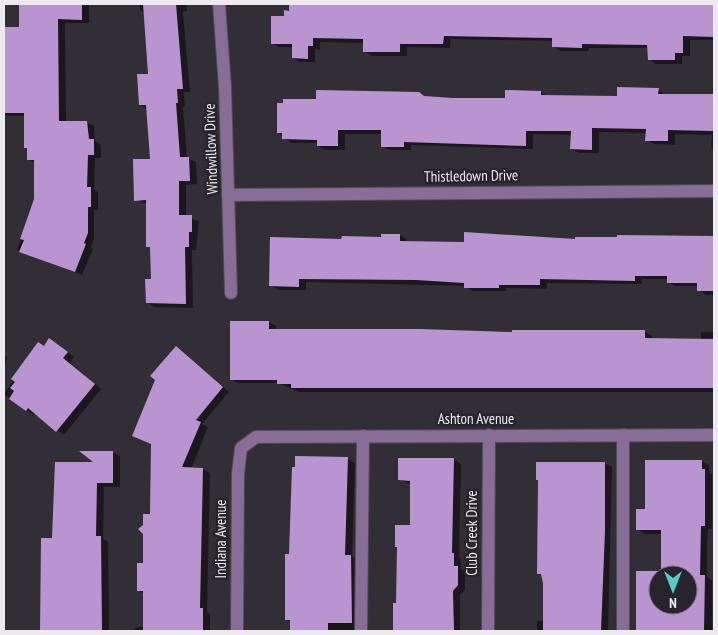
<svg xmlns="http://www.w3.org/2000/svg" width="718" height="635" font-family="'PT Sans Narrow',sans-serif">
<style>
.shadow{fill:#0007;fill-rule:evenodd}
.building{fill:#b994d0;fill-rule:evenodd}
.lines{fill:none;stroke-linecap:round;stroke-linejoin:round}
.minor-casing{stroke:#504c53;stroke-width:14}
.minor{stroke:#876d97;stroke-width:12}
.labels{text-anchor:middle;stroke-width:5;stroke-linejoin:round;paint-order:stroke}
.street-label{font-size:15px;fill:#edeaef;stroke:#28242b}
</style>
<rect width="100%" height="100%" fill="#322e35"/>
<!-- shadow -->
<g class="shadow">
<polygon points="22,4 89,4 89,23 65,23 66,122 86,122 94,126 95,141 101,145 101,158 95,158 94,190 98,192 98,210 94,210 94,238 91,248 93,249 82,275 17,250 35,199 35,163 28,159 28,149 25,148 26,116 8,116 4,114 4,46 20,28"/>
<polygon points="140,4 186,4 187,11 183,12 190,92 184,92 185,107 183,107 187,158 196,162 197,184 186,185 186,217 199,221 196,250 192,250 193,308 154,307 147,302 153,280 151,248 148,246 148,204 136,200 151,160 147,109 140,105 149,75 145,13 140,10"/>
<polygon points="290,4 714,4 714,40 690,40 690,56 682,56 682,64 656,64 649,59 648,48 589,48 589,51 560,51 553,46 553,41 451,39 450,48 407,47 407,56 372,56 364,51 364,43 320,42 320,50 315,49 315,62 300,62 293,58 293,47 279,47 272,43 290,12"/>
<polygon points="658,89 666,96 714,95 714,150 711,148 712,135 675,134 675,145 654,144 647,140 647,133 599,132 599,153 579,153 572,149 572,135 533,134 533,149 411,145 411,150 390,150 382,146 382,134 345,134 345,150 325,150 318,146 318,143 291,143 278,132 425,97 453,99 506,99 540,92 548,96 618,97"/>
<polygon points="400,235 407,240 407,242 465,243 618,239 618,236 714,237 714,295 706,295 699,290 699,286 675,286 668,282 668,279 642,279 642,284 547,283 547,289 506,288 506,291 472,291 465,286 306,282 306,290 278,290 271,285 343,241"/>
<rect x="4" y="259" width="1" height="59"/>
<polygon points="231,322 269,322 276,326 276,331 513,334 645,332 652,336 652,340 701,340 701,332 714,332 714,392 299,392 278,383 238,383 231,379"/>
<polygon points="38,344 44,347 57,344 74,357 70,363 101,389 64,435 35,413 33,414 26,410 4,394"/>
<polygon points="176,348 229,392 202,424 208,427 191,469 202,469 210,473 207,612 210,614 210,631 135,631 135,627 144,627 144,594 138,590 151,515 152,444 133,435"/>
<polygon points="4,355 7,357 4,371"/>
<polygon points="112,452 120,456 120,487 104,487 103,539 108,542 109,631 43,631 42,539 53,539 96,464"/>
<polygon points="348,459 355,463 352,556 358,560 356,631 291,631 291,622 286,619 290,556"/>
<polygon points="399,459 454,459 461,464 459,557 461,559 461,569 465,571 465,590 460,595 460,631 394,631 395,604 398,604 412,526 412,484 399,480"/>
<path d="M702 461 709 465V473L712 475V529H708L707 541V577L712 580V631H637V572H663L662 534H645L637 529 646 510ZM658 575H688V605H658Z"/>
<polygon points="604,463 612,467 608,631 537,631 537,621 544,621 543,575 538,573"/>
</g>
<!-- building -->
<g class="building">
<polygon points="19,4 82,4 82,20 58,19 59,121 87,121 89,139 94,139 94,155 88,155 87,187 91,187 91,207 88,207 88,233 84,243 86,244 75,272 19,252 24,240 20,239 34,199 34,160 27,160 27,148 24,148 24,113 4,113 4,27 19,27"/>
<polygon points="143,4 176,4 183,89 177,89 178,103 176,103 180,157 189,157 190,181 179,181 179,215 192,215 192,232 189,232 189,247 185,247 186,304 146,303 145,279 151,279 150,247 146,247 146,200 134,201 133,159 150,159 146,105 139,105 137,74 148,74"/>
<polygon points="289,4 714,4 714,37 683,36 683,53 675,53 675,60 648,60 647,45 582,44 582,48 552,47 552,38 444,36 443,44 400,44 400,52 363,52 363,39 313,38 313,46 308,46 308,59 292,58 292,44 271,44 271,16 284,16 284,10 289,11"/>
<polygon points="617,87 659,88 658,94 714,94 714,131 668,130 668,141 645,141 646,129 592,128 592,150 570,149 571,131 526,131 526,146 404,142 404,147 381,147 381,130 338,130 338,146 317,146 317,140 282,139 282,133 277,133 277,103 283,103 283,99 316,99 316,90 419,92 424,96 453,98 505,98 505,90 541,91 541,95 617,96"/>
<polygon points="464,232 575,239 575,237 617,237 617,235 714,236 714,291 697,291 697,283 667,283 667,276 635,276 635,281 540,279 540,285 499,285 499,288 464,288 464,283 416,280 299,279 299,287 269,286 270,237 341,239 342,236 381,237 381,234 400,234 400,241 464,242"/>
<polygon points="230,321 269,321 269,329 420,329 512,332 512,330 645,330 645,338 714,339 714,388 291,388 291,384 277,384 277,380 230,380"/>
<polygon points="49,338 68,352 63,358 95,384 56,432 28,408 26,411 9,399 14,391 10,388 15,382 11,379 38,342 44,346"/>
<polygon points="176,346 223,387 196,420 201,422 182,467 203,468 200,608 203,608 203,631 143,631 143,591 137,591 137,563 143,563 143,534 138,529 143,525 143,514 150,514 151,444 132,436 155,380 150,376"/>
<polygon points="79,451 113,451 113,483 97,483 96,536 101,536 102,631 40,631 41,538 52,538 55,462 93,462"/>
<polygon points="295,456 348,457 345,555 351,555 352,623 328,623 328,631 292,631 290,630 290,620 285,620 285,554 289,554 292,467 295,467"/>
<polygon points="398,458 454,458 452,553 454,553 454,566 458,566 458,585 453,591 454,631 393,631 393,603 396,603 397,547 395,547 395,525 410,525 410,481 398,480"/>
<path d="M645 460H702V469H705V526H701L700 575H705L704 631H636V571H661V530H636V509H645ZM658 575H688V605H658Z"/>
<polygon points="536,462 605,462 605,531 601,631 543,631 543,583 541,574 537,574 538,480 536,480"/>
</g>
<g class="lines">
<defs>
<g id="minor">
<polyline points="219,4 225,87 231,293"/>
<polyline points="228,195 714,191"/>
<polyline points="623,435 623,631"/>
<polyline points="237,631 238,474 241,448 256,437 714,435"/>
<polyline points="361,631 363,436"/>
<polyline points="488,631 489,435"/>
</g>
</defs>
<!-- minor casing -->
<use href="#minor" class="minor-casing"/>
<!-- minor -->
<use href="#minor" class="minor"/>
</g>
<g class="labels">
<!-- street labels -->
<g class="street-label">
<text transform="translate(211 149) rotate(-92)" y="5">Windwillow Drive</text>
<text transform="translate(471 176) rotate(-1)" y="5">Thistledown Drive</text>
<text x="476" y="424">Ashton Avenue</text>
<text transform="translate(472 533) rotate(-90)" y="5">Club Creek Drive</text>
<text transform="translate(221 539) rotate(-90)" y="5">Indiana Avenue</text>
</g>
</g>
<!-- border -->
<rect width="718" height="635" fill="none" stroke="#edeaef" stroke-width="10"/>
<!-- north arrow -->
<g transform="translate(673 590) rotate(180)"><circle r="24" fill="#28242b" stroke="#777379"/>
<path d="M0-4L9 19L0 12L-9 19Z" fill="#54cdc6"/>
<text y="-8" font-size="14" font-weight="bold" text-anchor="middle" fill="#edeaef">N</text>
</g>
</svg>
